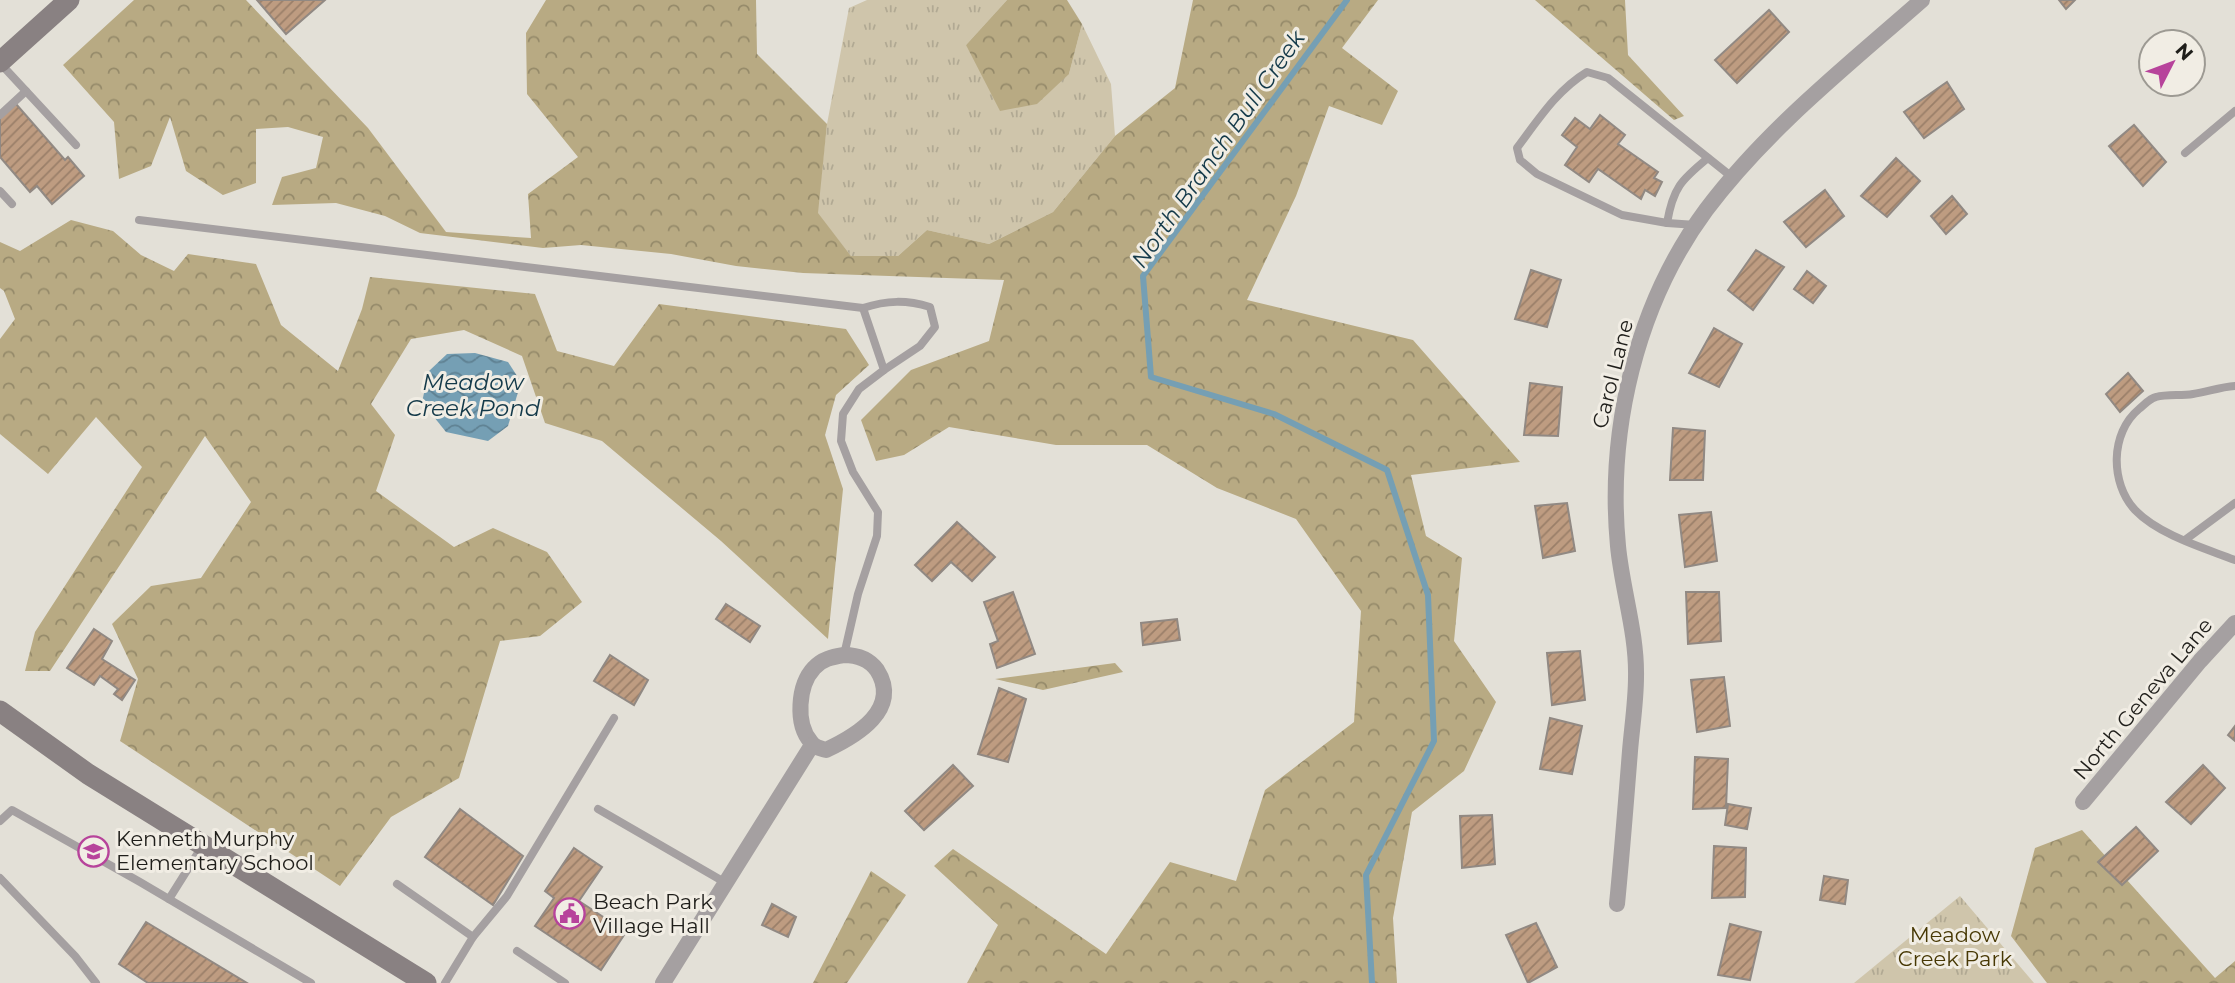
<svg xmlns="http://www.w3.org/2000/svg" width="2235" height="983" font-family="Montserrat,sans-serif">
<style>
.grass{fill:url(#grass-tufts)}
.forest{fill:url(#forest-crowns)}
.water{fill:url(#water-waves)}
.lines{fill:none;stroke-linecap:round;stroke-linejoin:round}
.stream{stroke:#759fb4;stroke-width:6}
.building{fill:url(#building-hatch);stroke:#918983;stroke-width:2}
.lane{stroke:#a5a0a1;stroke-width:8}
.street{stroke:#a5a0a1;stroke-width:16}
.secondary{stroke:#898182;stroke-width:21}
.labels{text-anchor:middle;stroke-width:6;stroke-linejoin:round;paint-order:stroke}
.street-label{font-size:21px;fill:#1f1e1a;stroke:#f1ede4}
.poi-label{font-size:21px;fill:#1f1e1a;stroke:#f1ede4;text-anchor:start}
.park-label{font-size:21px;fill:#473804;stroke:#f1ede4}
.water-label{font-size:23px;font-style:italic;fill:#133949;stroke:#f1ede4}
</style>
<defs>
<pattern id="grass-tufts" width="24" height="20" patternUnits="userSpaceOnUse" patternTransform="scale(1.75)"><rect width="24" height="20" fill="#cfc5ab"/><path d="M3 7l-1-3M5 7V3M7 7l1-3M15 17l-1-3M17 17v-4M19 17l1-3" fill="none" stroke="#b1a993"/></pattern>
<pattern id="forest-crowns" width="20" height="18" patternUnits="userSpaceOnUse" patternTransform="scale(1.75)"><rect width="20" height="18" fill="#b8aa83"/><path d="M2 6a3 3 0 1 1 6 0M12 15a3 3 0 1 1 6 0" fill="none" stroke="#958a6a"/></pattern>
<pattern id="water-waves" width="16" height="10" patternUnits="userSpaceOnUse" patternTransform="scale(1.75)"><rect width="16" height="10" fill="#759fb4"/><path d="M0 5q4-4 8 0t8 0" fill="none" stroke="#5f8192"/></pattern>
<pattern id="building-hatch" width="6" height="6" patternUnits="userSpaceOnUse" patternTransform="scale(1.75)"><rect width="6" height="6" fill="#be9c81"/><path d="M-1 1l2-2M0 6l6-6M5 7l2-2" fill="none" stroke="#9a7f69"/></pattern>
</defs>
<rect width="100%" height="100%" fill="#e3e0d7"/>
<!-- grass -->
<g class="grass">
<polygon points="867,0 1007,0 966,45 1069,74 1082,24 1111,84 1115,136 1053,212 989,244 927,230 898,256 851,256 817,213 827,124 849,8"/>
<polygon points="1960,896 2034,983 1854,983"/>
</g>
<!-- forest -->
<g class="forest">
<polygon points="134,0 246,0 368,128 446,232 531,238 528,194 578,157 527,94 526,33 546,0 756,0 757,54 827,124 818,213 851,256 898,256 927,230 989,244 1053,212 1115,136 1175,88 1193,0 1378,0 1342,48 1398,91 1382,125 1329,106 1296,196 1247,300 1413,340 1520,462 1411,475 1426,536 1462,558 1454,641 1496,702 1464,771 1412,812 1393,918 1397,983 967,983 998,925 934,866 953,849 1106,954 1170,862 1236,881 1265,790 1354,722 1361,611 1296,519 1217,488 1147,445 1056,445 949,427 904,455 876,461 861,420 911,370 989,341 1004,280 803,273 736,266 671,254 581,245 543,248 420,233 385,216 336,203 272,205 282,177 316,168 323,137 288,127 256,129 256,183 223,195 186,171 170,117 151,166 119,179 114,122 63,65"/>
<polygon points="1007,0 1067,0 1082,24 1069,74 1037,104 1000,111 966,45"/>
<polygon points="1535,0 1625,0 1628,55 1684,116 1674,120"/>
<polygon points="71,220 113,231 141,255 174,271 188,254 256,264 281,325 338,371 362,309 370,277 535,294 557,351 614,366 659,304 846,329 869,365 836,395 825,435 843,489 828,639 721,541 602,441 545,423 522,356 464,330 411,339 371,404 395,435 376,491 454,547 493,528 547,552 582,602 540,636 500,641 459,778 391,817 340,886 120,741 138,679 112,624 151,586 201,578 251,502 205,436 50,671 25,671 35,632 142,467 96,417 48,474 0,434 0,339 15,319 4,291 0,288 0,242 20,251"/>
<polygon points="1115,663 1123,672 1043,690 995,679"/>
<polygon points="2082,830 2215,978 2235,961 2235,983 2047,983 2011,936 2035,848"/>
<polygon points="871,871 906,895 847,983 813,983"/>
</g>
<!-- water -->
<polygon class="water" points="475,353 508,362 521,382 508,426 488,441 446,432 422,402 429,371 447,354"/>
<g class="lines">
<!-- stream -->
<polyline class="stream" points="1347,0 1143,276 1151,377 1274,414 1387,470 1428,595 1434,741 1366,875 1372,983"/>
</g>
<!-- building -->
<g class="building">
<polygon points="257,0 325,0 286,34"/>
<polygon points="2059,0 2075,0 2066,9"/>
<polygon points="1769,10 1789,32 1737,83 1715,60"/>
<polygon points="1947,82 1964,109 1924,138 1904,112"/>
<polygon points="16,104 65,160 68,157 84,176 52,204 37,186 30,192 0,157 0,118"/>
<polygon points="1600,115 1625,135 1618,144 1658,172 1654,178 1662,182 1655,196 1645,190 1641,199 1598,169 1589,182 1565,165 1577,147 1562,135 1575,118 1590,129"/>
<polygon points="2134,125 2166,162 2143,186 2109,146"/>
<polygon points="1896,158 1920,181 1887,217 1861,196"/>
<polygon points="1825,190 1844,216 1806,247 1784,222"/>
<polygon points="1952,196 1967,214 1946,234 1931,216"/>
<polygon points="1756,250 1784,267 1753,310 1728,290"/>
<polygon points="1531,270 1561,280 1547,327 1515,319"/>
<polygon points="1807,271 1826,286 1813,303 1794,289"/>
<polygon points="1714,328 1742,344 1719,387 1689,373"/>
<polygon points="2128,373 2143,391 2120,412 2106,394"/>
<polygon points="1530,383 1562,387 1558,436 1524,435"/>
<polygon points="1673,428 1705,431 1703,480 1670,480"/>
<polygon points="1567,503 1575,551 1543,558 1535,506"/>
<polygon points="1711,512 1717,561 1685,567 1679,515"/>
<polygon points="957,522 995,557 972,581 951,562 932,581 915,565"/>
<polygon points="1013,592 1035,654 997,668 990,644 998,641 984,602"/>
<polygon points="1686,592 1719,592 1721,641 1688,644"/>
<polygon points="726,604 760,626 750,642 716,619"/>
<polygon points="1177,619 1180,640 1143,645 1141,623"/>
<polygon points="94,629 112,641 102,659 135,680 122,700 114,694 118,689 100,676 94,685 67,668"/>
<polygon points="1580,651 1585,700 1552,705 1547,653"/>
<polygon points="610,655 648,680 634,705 594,681"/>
<polygon points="1724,677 1730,726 1697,732 1691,680"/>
<polygon points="999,688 1026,699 1008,762 978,754"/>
<polygon points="1550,718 1582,726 1572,774 1540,769"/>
<polygon points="2235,726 2235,741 2228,735"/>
<polygon points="1695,757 1728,759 1726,808 1693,809"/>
<polygon points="953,765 973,786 924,830 905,811"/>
<polygon points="2203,765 2225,788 2191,824 2166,802"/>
<polygon points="1728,804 1751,808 1747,829 1725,825"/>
<polygon points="460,809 523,856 493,905 425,857"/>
<polygon points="1492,815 1495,864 1462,868 1460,816"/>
<polygon points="2136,827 2158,851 2122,885 2098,862"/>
<polygon points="1714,846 1746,848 1745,897 1712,898"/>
<polygon points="574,848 602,867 579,901 626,932 601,970 535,926 554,898 545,891"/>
<polygon points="1824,876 1848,880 1845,904 1820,900"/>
<polygon points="772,904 796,917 788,937 762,925"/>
<polygon points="146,922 247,983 148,983 119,964"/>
<polygon points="1536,923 1557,967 1528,983 1506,935"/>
<polygon points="1730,924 1761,932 1750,980 1718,975"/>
</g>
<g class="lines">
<!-- lane -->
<g class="lane">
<polyline points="0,63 76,145"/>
<polyline points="0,115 26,91"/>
<polyline points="2185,153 2235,111"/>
<polyline points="0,191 12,204"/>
<polyline points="139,220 863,308 884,370 859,389 843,414 841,441 853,472 878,512 877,536 858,594 844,655"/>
<path d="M1667 223C1673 188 1681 180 1708 158"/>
<path d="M1696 225 1667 223 1622 215 1537 174 1520 160 1517 148C1538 120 1557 90 1587 72L1608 78 1732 177"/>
<path d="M863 308C887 300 907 300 930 307L935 327 920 346 884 370"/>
<path d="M2235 386C2220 387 2207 392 2193 394 2181 396 2167 394 2156 397 2150 398 2144 405 2139 409 2110 433 2110 483 2135 510 2159 535 2204 548 2235 560"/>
<polyline points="2185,540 2235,503"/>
<polyline points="598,809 726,883"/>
<polyline points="0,821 12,810 140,882 311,983"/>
<polyline points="0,878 75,956 96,983"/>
<polyline points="397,884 473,937"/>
<polyline points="169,899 203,845"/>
<polyline points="517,951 565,983"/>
<polyline points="445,983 473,937 507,896 614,718"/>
</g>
<!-- street -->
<g class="street">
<path d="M844 655C857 655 869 659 877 670 902 709 856 736 826 750 820 748 814 747 811 742 795 724 798 685 814 668 822 659 832 657 844 655Z"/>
<polyline points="2083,802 2200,661 2235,623"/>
<path d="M1617 904C1622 853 1626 802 1630 751 1632 727 1636 701 1636 677 1637 633 1622 589 1618 546 1607 430 1636 305 1706 210 1767 129 1847 66 1922 0"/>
<polyline points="663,983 812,745"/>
</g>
<!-- secondary -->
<g class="secondary">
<polyline points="0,62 69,0"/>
<polyline points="0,711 88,774 426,983"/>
</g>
</g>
<!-- icons -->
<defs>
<symbol id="school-ring" viewBox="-11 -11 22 22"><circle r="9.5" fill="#f1ede4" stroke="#b7439b" stroke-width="1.5"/><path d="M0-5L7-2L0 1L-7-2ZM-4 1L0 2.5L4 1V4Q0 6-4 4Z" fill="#b7439b"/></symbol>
<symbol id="civic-ring" viewBox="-11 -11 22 22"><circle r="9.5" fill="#f1ede4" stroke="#b7439b" stroke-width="1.5"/><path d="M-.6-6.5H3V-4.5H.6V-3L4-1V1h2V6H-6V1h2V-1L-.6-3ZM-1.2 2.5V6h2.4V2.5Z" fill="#b7439b"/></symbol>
</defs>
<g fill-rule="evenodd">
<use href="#school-ring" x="76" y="834" width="35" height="35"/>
<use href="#civic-ring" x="552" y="896" width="35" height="35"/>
</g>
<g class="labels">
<!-- street labels -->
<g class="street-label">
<text transform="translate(1613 374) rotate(-76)" y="7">Carol Lane</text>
<text transform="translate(2143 699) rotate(-50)" y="7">North Geneva Lane</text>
</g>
<!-- poi labels -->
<g class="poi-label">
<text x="116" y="846">Kenneth Murphy<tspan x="116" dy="24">Elementary School</tspan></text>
<text x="593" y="909">Beach Park<tspan x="593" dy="24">Village Hall</tspan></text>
</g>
<!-- park labels -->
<g class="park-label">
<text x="1955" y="942">Meadow<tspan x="1955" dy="24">Creek Park</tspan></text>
</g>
<!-- water labels -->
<g class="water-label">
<text transform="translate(1218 149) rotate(-55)" y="8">North Branch Bull Creek</text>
<text x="473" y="390">Meadow<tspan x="473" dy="26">Creek Pond</tspan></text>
</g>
</g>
<!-- north arrow -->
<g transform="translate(2172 63) rotate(48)"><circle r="33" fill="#f1ede4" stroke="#9d9a93" stroke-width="2"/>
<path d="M0-5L12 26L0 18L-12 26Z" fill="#b7439b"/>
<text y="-10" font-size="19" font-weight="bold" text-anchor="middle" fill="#1f1e1a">N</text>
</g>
</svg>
